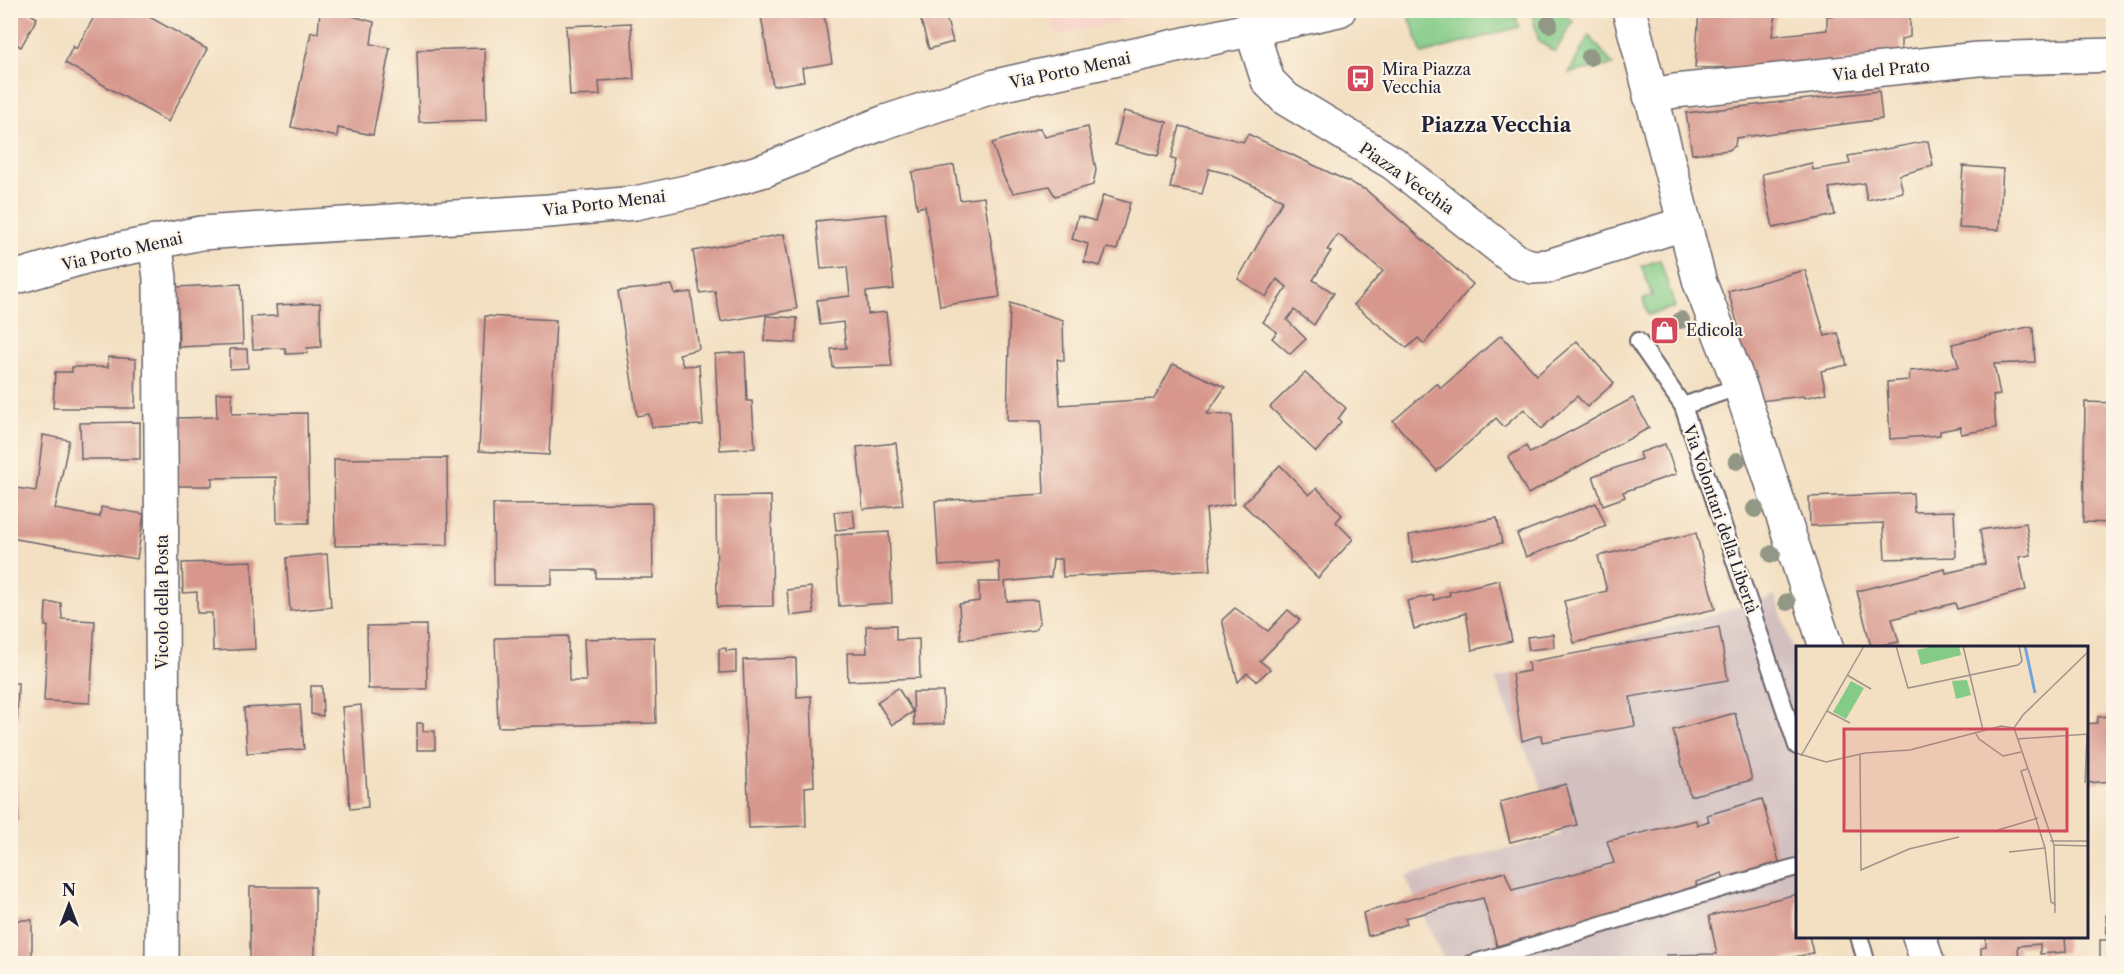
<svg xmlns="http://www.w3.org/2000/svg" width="2124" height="974" font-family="'Libre Caslon Text',serif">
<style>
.built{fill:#f7d1c7}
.industrial{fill:#d2bfc0}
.green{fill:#83cb87;stroke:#527661;stroke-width:1.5}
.building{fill:#d7978d}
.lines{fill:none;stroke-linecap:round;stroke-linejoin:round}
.service-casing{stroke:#6b646a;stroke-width:20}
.minor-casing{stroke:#6b646a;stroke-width:36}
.tertiary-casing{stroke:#6b646a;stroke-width:36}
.service{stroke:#fff;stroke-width:16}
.minor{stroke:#fff;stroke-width:33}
.tertiary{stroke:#fff;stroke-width:33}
.tree{fill:#939886}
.labels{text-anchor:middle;stroke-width:4.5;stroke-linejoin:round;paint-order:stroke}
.poi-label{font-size:16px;fill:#22223b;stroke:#fcf5e5;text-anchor:start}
.street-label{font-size:16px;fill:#22223b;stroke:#fcf5e5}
.quarter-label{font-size:20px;font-weight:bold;fill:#22223b;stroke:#fcf5e5}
.inset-river{fill:none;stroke:#74a3dd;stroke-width:3}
.inset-road{fill:none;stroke:#9f938b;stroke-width:1.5}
.view{fill:#d1495b;fill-opacity:0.15;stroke:#d1495b;stroke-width:3}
.inset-edge{fill:none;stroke:#22223b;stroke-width:3}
</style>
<rect width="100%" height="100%" fill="#fcf5e5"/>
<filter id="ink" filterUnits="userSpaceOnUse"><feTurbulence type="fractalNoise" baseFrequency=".0167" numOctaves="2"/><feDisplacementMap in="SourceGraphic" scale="12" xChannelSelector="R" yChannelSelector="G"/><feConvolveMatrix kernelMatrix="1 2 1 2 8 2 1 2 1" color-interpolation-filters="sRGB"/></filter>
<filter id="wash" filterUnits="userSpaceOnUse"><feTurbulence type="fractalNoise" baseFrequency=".008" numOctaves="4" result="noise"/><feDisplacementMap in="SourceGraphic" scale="24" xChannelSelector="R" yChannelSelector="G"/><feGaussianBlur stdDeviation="1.35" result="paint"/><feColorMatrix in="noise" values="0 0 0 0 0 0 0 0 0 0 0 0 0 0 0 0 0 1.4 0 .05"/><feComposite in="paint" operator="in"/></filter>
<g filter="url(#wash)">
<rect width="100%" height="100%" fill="#f3dfc1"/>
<!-- built -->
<polygon class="built" points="1050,10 1162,10 1162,11 1056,36"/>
<!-- industrial -->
<polygon class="industrial" points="1775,596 1797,660 1797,936 1807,937 1700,963 1445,963 1405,876 1562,835 1495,679"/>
<!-- green -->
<g class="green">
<polygon points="1430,11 1514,11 1519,27 1422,54 1409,16"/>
<polygon points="1531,11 1559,11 1573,21 1555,52 1539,42"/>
<polygon points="1589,35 1613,65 1569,73"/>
<polygon points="1660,260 1675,307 1648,315 1643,299 1652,296 1642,266"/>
</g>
<g id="blocks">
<!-- building -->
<g class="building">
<polygon points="10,10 24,10 37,18 21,47 14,43 10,50"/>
<polygon points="98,10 137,10 207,49 168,122 65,63 73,46 76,49"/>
<polygon points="320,10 330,10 374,22 371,44 390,48 373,135 338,128 337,137 291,127 311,32 318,33"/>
<polygon points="760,10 823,10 832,63 802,68 804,81 773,86"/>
<polygon points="918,10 944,10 953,42 929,49"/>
<polygon points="1699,10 1777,10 1772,36 1827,30 1827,16 1910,11 1910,37 1901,39 1901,56 1763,67 1695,68"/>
<polygon points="631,23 634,79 599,81 600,95 570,96 566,26"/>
<polygon points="485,48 487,120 419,122 417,50"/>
<polygon points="1879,91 1882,119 1736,138 1735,146 1729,150 1692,154 1686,113"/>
<polygon points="1124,111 1167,122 1158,156 1115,145"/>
<polygon points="1180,126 1243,142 1248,134 1366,190 1473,284 1424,344 1418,338 1407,348 1354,305 1383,271 1338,234 1327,250 1331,251 1313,280 1334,293 1314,325 1294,310 1287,320 1306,339 1290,354 1272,338 1277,332 1263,322 1287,287 1277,279 1266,297 1238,279 1283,200 1229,174 1209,169 1202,194 1170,188 1176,160 1171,159"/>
<polygon points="1088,127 1096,170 1093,185 1055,196 1049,186 1013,193 1004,178 992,143 1040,128 1045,137"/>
<polygon points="1928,141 1933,166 1899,175 1903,192 1867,200 1864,183 1829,188 1835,215 1773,228 1762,174 1812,163 1813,170 1850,164 1848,156"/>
<polygon points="954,165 960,200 984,197 1000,297 940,306 925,206 917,208 912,172"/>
<polygon points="1963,166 2003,169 1999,230 1959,228"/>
<polygon points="1103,195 1130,203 1117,250 1107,248 1100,266 1084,262 1088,244 1072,239 1078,216 1095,221"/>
<polygon points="886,214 894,289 866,292 868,314 886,312 892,366 833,368 831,349 846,348 843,322 820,325 817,300 850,296 847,267 821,269 816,221"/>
<polygon points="784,234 797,309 721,322 715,291 700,293 693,251"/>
<polygon points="1805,270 1825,336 1838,333 1847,365 1821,371 1826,393 1804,398 1803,396 1760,401 1734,335 1740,332 1728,291"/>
<polygon points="241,284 243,344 179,347 177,287"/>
<polygon points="672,285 675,294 691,292 699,349 679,354 683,366 699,365 703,425 652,427 649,414 637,416 618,291"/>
<polygon points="320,303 321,347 307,348 308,353 286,354 285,348 253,349 251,317 277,316 276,305"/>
<polygon points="1010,303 1063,320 1064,361 1057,359 1060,405 1154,399 1173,364 1225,387 1207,414 1232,415 1234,504 1206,509 1211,570 1063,577 1062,559 1053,559 1051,577 1005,582 1007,601 1037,600 1040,622 1035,630 961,640 959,604 979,601 979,582 1000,582 999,562 939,566 935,501 1044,494 1041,421 1007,421"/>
<polygon points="485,316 556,320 549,455 479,451"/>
<polygon points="766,316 797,318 796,343 764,341"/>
<polygon points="2028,327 2033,328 2035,362 1994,364 2000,395 1993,396 1996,428 1961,434 1961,427 1940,431 1940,435 1890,439 1887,382 1909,380 1910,371 1959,367 1952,344"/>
<polygon points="1501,335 1537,375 1577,341 1614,383 1587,407 1577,396 1541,429 1524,409 1504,427 1496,418 1437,471 1393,421 1437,383 1441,388"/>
<polygon points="230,349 247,349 248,368 230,369"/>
<polygon points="745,352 747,401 752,401 755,448 720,450 715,354"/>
<polygon points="108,357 136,359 135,408 53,408 55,372 72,372 72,367 108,367"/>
<polygon points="1305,373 1346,408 1338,419 1341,422 1316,452 1270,407"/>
<polygon points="216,393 232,393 232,414 307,413 309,523 277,523 276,477 212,478 212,486 178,486 177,418 217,417"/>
<polygon points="1633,398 1649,428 1528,494 1508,457 1526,446 1530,453"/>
<polygon points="2085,402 2114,403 2114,523 2083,522"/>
<polygon points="140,422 140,459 81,459 80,423"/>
<polygon points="43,435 69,440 55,509 100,517 101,507 144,514 137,559 10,538 10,487 36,491"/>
<polygon points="896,443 903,505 863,509 857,447"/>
<polygon points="1665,444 1676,474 1623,492 1625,497 1603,505 1593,476 1641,459 1639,453"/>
<polygon points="447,458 448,545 335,546 334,459"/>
<polygon points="1280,465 1309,495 1317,488 1342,515 1336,522 1353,539 1318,578 1243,504"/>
<polygon points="1913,493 1914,512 1954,511 1956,557 1885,559 1883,523 1810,526 1809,497"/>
<polygon points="771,496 773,606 717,607 716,497"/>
<polygon points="652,503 653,578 596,578 596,570 552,570 552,585 494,585 493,504"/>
<polygon points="1596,503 1606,526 1526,557 1517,534"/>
<polygon points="853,510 855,528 836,530 834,512"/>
<polygon points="1497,518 1502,543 1413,563 1409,535"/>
<polygon points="2026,523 2031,555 2019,557 2026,590 1957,609 1955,603 1892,619 1899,642 1871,647 1857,591 1945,569 1946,573 1985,564 1980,530"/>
<polygon points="889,532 892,603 839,606 835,535"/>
<polygon points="1696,533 1715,609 1574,643 1564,601 1607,591 1598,556"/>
<polygon points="327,554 331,607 290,611 286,558"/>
<polygon points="252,561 255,649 213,651 212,613 197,613 197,592 183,593 182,563"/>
<polygon points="1499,580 1512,641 1472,650 1466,613 1414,629 1407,601 1433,595 1434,600 1450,595 1449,592"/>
<polygon points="811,587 814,613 790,616 787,590"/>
<polygon points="46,603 61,603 62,619 95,621 90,703 44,701 48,626 45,626"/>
<polygon points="1235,608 1268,631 1288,610 1300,620 1260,661 1270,669 1257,681 1247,673 1238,682 1222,620"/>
<polygon points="426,625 427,689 368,689 367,626"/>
<polygon points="896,625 896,640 919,639 920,678 848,681 847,653 867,653 866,626"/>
<polygon points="1719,627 1728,680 1630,697 1635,726 1542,742 1541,735 1522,741 1512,674 1529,671 1528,662"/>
<polygon points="1553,634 1554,647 1529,650 1527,637"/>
<polygon points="568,636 569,681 586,681 584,639 654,637 656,723 498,727 495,638"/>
<polygon points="726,648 726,651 736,650 736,672 719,673 719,649"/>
<polygon points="796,658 797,697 811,696 814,786 805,787 806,826 749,828 743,660"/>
<polygon points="10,683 18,683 17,719 10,719"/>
<polygon points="311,686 322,686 323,716 311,714"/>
<polygon points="898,688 913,712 892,725 877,702"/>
<polygon points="913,692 943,692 944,724 914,725"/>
<polygon points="300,705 304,749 247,753 244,708"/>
<polygon points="361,705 368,807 350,809 342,707"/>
<polygon points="1735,713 1752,780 1690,796 1673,730"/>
<polygon points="2114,716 2114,781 2086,783 2086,724 2097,723 2098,717"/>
<polygon points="417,723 423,723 423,731 435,731 435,750 417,750"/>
<polygon points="10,754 15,754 18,821 10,821"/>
<polygon points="1566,784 1577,825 1510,842 1500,802"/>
<polygon points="1762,799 1781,869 1726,885 1722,873 1696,882 1697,891 1497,946 1483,898 1405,918 1407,924 1368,936 1363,913 1505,872 1512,890 1614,863 1607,841 1696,820 1697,825 1709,821 1707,815"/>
<polygon points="250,887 315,887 315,963 237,963 237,960 250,960"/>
<polygon points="1797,894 1797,936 1809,936 1813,953 1769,963 1671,963 1666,955 1717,954 1709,916"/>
<polygon points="2106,915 2114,915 2114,963 2100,963 2100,940 2107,940"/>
<rect x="10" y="920" width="22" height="43"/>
<polygon points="1986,936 2065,936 2066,952 2040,954 2040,944 2018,946 2019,963 1981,963 1981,948 1986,947"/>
<polygon points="1855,957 1856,963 1822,963 1822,962"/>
</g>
</g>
</g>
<g filter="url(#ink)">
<use href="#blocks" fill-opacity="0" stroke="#6b646a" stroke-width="1.5"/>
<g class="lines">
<defs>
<g id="service">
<polyline points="1638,341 1683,406"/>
<polyline points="1740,386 1683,406 1797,746"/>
<polyline points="1859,936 1867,964"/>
<path d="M1471 964C1580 933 1687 896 1797 867"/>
</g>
<g id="minor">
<polyline points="1629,10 1700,283 1740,386 1826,647"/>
<polyline points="1252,31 1268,81 1286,99 1393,163 1518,262 1533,267 1549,266 1683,224"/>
<polyline points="1650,96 1675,91 1978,59 2114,55"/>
<polyline points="155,241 160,278 163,771 162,964"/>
<polyline points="1919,936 1928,964"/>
</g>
<polyline id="tertiary" points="10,279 92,255 201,233 549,211 635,203 700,189 765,170 885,122 995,86 1339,10"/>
</defs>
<!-- service casing -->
<use href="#service" class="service-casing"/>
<!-- minor casing -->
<use href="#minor" class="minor-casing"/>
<!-- tertiary casing -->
<use href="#tertiary" class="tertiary-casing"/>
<!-- service -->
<use href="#service" class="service"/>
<!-- minor -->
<use href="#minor" class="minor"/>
<!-- tertiary -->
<use href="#tertiary" class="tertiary"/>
</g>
<!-- trees -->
<g class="tree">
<circle cx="1549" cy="24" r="9"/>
<circle cx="1590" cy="57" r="9"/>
<circle cx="1681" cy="320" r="9"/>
<circle cx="1737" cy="461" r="9"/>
<circle cx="1755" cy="509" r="9"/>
<circle cx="1772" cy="554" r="9"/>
<circle cx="1787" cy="602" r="9"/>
</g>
</g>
<!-- icons -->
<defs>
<symbol id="bus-square" viewBox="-11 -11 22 22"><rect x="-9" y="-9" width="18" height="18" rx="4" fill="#d1495b" stroke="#fcf5e5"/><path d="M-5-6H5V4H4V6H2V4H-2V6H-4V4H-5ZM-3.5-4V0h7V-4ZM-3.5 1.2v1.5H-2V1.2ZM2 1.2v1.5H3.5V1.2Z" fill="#fff"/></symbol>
<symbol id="shop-square" viewBox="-11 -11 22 22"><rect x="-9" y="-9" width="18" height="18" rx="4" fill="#d1495b" stroke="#fcf5e5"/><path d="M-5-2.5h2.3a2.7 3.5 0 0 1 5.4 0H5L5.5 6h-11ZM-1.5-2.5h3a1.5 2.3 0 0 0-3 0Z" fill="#fff"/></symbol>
</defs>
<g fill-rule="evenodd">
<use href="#bus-square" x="1344" y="62" width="33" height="33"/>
<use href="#shop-square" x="1648" y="314" width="33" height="33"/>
</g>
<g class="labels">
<!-- poi labels -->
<g class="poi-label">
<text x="1382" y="75">Mira Piazza<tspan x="1382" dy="18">Vecchia</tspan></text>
<text x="1686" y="336">Edicola</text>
</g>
<!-- street labels -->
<g class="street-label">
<text transform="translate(1070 70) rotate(-12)" y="6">Via Porto Menai</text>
<text transform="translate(1881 70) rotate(-6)" y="6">Via del Prato</text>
<text transform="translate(1407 178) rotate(35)" y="6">Piazza Vecchia</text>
<text transform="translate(604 203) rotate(-7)" y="6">Via Porto Menai</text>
<text transform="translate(122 251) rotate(-13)" y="6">Via Porto Menai</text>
<text transform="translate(1721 519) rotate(71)" y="6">Via Volontari della Libertà</text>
<text transform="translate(162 602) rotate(-90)" y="6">Vicolo della Posta</text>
</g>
<!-- quarter labels -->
<g class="quarter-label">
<text x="1496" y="132">Piazza Vecchia</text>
</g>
</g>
<!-- overview -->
<g transform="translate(1796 646)">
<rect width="292" height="292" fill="#f3dfc1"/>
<path d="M138 0H163L165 9 125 19 121 4ZM171 34 175 49 160 53 156 35ZM55 35 68 42 50 73 37 66Z" fill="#83cb87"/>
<path class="inset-river" d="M229 0 239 47"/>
<path class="inset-road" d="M100 0 112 42 222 19 226 15 223 0M167 0 187 84M51 29 75 43M31 65 54 77M218 82 258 199 259 267M179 86 183 93 207 110 225 106M221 93 293 88M0 107 30 116 69 107 114 104 205 80 218 82 227 69 293 5M64 108 65 224 113 203 163 191M5 110 68 0M231 123 225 125 249 202 255 256 260 259M289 137 291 88M202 184 242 172M254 195H293M258 199 293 200M213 206 249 202M36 292H157"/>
<path class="view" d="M48 83H271V185H48Z"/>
<rect width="292" height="292" class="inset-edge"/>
</g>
<!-- margin -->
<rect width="2124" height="974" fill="none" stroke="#fcf5e5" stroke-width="36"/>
<!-- north arrow -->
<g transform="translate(69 905)" stroke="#fcf5e5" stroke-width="4.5" paint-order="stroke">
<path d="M0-4.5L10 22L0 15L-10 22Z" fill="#22223b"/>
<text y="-9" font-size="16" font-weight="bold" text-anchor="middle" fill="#22223b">N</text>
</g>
</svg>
